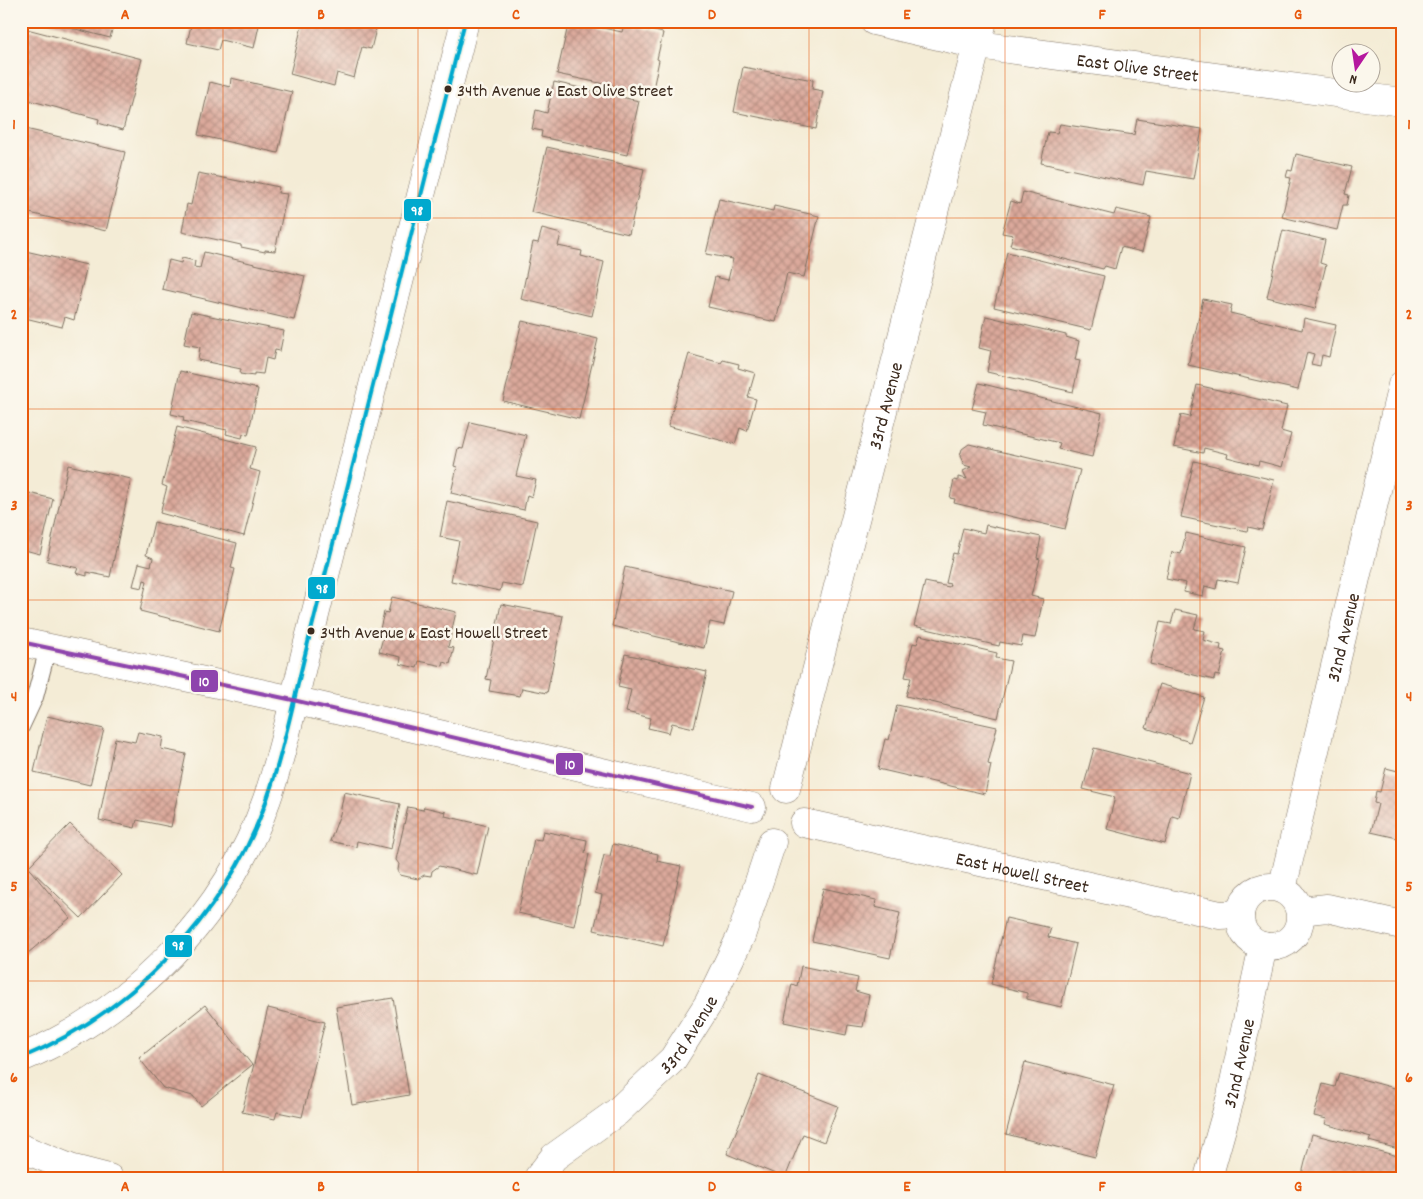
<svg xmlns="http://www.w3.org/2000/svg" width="1423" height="1199" font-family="Dekko,sans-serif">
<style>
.building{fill:url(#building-cross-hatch)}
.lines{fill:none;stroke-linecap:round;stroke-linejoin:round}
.service-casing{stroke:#7c6e5e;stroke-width:18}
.minor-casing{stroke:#7c6e5e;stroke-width:29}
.tertiary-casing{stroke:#7c6e5e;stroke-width:29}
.service{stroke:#fff;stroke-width:16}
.minor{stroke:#fff;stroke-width:28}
.tertiary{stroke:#fff;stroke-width:28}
.bus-1-casing{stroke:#fbf7ec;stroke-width:8}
.bus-2-casing{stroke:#fbf7ec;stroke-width:8}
.bus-1{stroke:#00a9ce;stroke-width:4}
.bus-2{stroke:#8e44ad;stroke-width:4}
.grid{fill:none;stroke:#e8590c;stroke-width:1;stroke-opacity:0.55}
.bus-dot{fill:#3b2a1e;stroke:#fbf7ec;stroke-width:2}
.labels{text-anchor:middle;stroke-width:5;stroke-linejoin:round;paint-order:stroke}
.bus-label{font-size:18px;fill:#3b2a1e;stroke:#fbf7ec;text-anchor:start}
.street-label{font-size:19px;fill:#3b2a1e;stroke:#fbf7ec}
.line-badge{stroke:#fbf7ec;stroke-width:2}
.badge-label{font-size:14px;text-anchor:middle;font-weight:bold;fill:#fff}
.neatline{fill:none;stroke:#e8590c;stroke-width:2}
.grid-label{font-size:16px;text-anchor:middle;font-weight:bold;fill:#e8590c}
</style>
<defs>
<pattern id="building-cross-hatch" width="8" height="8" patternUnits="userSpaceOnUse" patternTransform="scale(1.25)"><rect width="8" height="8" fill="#dba99b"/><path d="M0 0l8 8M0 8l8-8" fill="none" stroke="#b38a7e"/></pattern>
</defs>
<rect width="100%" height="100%" fill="#fbf7ec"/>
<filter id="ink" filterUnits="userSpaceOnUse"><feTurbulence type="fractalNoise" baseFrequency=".02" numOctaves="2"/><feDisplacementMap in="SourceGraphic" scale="10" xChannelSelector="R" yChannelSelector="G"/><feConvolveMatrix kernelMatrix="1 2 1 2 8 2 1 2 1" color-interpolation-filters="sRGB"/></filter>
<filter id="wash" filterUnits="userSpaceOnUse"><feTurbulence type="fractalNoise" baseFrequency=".0096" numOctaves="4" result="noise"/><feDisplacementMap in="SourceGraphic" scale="20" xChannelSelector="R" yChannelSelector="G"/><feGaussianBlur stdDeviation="1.12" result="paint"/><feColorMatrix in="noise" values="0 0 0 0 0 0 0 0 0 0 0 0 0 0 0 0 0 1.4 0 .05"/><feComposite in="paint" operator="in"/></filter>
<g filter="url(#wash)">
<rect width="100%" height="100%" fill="#f4ecd6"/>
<g id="blocks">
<!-- building -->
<g class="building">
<polygon points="45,21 114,21 110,38"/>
<polygon points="192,21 260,21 254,48 221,40 218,50 187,43"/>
<polygon points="303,21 367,21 366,27 376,29 371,49 362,47 354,78 337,73 334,86 290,74"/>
<polygon points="569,21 622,32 624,24 663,33 657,59 659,60 652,94 557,74"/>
<polygon points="27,29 142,59 123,130 98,123 99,119 21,98 21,53"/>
<polygon points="743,67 813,80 812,89 823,91 816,129 734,112"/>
<polygon points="231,78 292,92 278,153 198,135 210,82 230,87"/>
<polygon points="554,82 639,101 627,155 541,137 542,131 532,129 536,110 547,113"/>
<polygon points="1137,119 1202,129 1193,179 1146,171 1143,185 1041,163 1048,132 1057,133 1060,124 1134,135"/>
<polygon points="21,128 125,152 106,231 21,211"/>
<polygon points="547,147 644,169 629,234 531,212"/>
<polygon points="1296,154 1352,167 1345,194 1349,195 1347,205 1343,205 1337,230 1282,217 1291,178 1286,177 1288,170 1292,171"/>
<polygon points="198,173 254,184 254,182 279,187 278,193 287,194 275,251 265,250 265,252 241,247 241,245 182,232 187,204 191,205"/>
<polygon points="1023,192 1114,215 1116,209 1151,217 1142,252 1121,247 1115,269 1105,266 1103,269 1010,245 1013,235 1002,233 1011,201 1020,204"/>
<polygon points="719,199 773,211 774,206 819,216 804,277 787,273 776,322 708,307 715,277 728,280 733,259 706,254"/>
<polygon points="542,229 561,234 558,246 582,251 581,256 604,262 592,316 521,299 533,242 538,243"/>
<polygon points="1283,230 1325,240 1320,263 1326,265 1315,309 1267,297"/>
<polygon points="21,250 87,265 74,320 65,317 62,327 21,317"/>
<polygon points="204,252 305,276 294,320 162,289 169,260 181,263 182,258 195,261 194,267 200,268"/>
<polygon points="1007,252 1104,276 1091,330 994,307"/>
<polygon points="1203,299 1232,305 1230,313 1302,330 1304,318 1336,325 1329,357 1322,355 1320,366 1311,364 1314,354 1307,352 1298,390 1188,365"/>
<polygon points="191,312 284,331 280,351 275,350 273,360 266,358 263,374 254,373 254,376 240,374 241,369 198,360 200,347 184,344"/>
<polygon points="986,316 1066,335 1066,337 1079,341 1075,360 1080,361 1073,392 987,372 991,351 979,348"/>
<polygon points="522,321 598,339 579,419 503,401"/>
<polygon points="689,354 721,363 723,360 739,364 738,368 755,373 748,397 756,399 747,431 740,428 735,444 668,426"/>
<polygon points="180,371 258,389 248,435 243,434 242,438 226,434 227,430 183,421 184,417 171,414"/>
<polygon points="979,383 1102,413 1092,457 1058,449 1060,443 983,425 986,412 972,409"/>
<polygon points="1197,385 1287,406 1281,431 1291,434 1282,467 1259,461 1258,465 1227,457 1228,454 1204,448 1203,453 1174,447 1181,415 1190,417"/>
<polygon points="470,422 526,435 516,476 536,480 532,497 527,495 524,510 451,493 457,467 454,466 458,448 463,449"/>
<polygon points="177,427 256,447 250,469 260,472 244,536 160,513 167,487 162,485"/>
<polygon points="969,444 1080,470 1065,529 954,503 955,499 950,498 954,480 958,481 958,477 967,479 963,471 971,467 964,465 960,456 962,449"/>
<polygon points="1194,461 1274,480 1262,530 1248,527 1247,531 1181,517"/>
<polygon points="68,465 131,479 110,577 87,572 87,576 76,573 78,568 47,561"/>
<polygon points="21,491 53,499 40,554 21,549"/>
<polygon points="447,501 537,521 523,587 502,583 500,591 451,581 459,541 440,537"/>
<polygon points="154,522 237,543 231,568 235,569 219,631 140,611 147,581 144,580 142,588 133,586 139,563 151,566 153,558 146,555"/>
<polygon points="986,525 1041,537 1037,558 1040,559 1031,596 1043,599 1035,638 1023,636 1021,646 1000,642 999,646 914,626 925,582 949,587 950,584 946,583 953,553 957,554 963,528 984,533"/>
<polygon points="1186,533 1246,547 1238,583 1218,579 1216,589 1205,586 1203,596 1184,592 1186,583 1166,579 1172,552 1181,554"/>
<polygon points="625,567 732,591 724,625 710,622 704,648 612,626"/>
<polygon points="392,597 456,612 448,647 454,648 450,664 444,662 443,666 419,661 417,668 400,664 401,657 379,652 384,634 379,633 384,612 388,613"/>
<polygon points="501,604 563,616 547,693 522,688 520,696 489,691 491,680 486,679"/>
<polygon points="1175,610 1198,615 1194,629 1205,631 1203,640 1221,645 1220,650 1225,651 1219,676 1215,675 1214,680 1150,664 1160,622 1171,624"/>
<polygon points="920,635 997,653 996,658 1011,661 998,718 906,696 911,678 905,677 913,643 917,644"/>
<polygon points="625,654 707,672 694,728 672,723 669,733 648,728 651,718 626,712 631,690 618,687"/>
<polygon points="1160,684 1204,697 1190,742 1146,728"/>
<polygon points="897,705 997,727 988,764 991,765 985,794 878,769 885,739 889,740"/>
<polygon points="47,716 104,729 90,785 34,772"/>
<polygon points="138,732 163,737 161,749 186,754 171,827 137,820 135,828 99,820 115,738 135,742"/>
<polygon points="1094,748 1190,773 1179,818 1172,816 1165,844 1107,829 1115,797 1083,789"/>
<polygon points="1386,768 1402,772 1402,839 1371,832 1378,804 1374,803 1376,791 1380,792"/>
<polygon points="344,792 400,804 391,849 357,841 356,847 330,841 340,814"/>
<polygon points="408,807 423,810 424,807 446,812 445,816 488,826 477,875 439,866 432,871 431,876 424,875 418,879 400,875 398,870 399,864 396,860"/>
<polygon points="70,824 122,875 81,918 28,867"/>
<polygon points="543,831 587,840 585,853 589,854 574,926 518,913 534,839 541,840"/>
<polygon points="613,844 658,854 657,861 681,866 663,946 594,930 602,895 595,893 604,855 610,856"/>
<polygon points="21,859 70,918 22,958 21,957"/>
<polygon points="823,888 876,900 875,907 900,913 890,958 812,941"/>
<polygon points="1006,918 1051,928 1048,937 1076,944 1061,1007 1027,999 1027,993 991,984"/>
<polygon points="801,966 858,978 855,991 869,995 863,1027 848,1025 846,1035 784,1022 792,984 797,986"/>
<polygon points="393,998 409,1095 352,1105 336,1007"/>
<polygon points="205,1005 252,1065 201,1106 193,1096 163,1088 139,1058"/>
<polygon points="268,1008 325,1022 302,1117 277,1112 275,1119 242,1112"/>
<polygon points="1025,1062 1114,1085 1095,1157 1006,1134"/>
<polygon points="1339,1073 1402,1090 1402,1150 1369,1141 1371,1137 1325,1124 1327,1119 1314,1116 1323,1084 1335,1087"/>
<polygon points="759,1075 838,1106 824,1142 803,1134 785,1178 727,1154"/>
<polygon points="1312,1134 1402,1157 1402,1178 1301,1178"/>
</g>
</g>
</g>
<g filter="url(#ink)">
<use href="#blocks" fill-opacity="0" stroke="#7c6e5e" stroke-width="1"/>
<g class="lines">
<defs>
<polyline id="service" points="21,727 35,697 48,648"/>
<g id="minor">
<path id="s1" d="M874 21 978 45 1402 102"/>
<polyline points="21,642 293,700 752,807"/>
<path id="s2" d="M786 789 983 21"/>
<path id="s3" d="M804 823 1220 915 1240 914"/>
<circle cx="1270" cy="917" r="30"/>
<path id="s4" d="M1282 889 1402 385"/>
<polyline points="1300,911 1327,908 1402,925"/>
<path id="s5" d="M538 1178 554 1157 617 1112 673 1059 708 1004 741 936 772 842"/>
<path id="s6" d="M1208 1178 1231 1096 1263 946"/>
</g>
<g id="tertiary">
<path d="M21 1058C133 1012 227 914 267 799 286 745 296 687 311 631L465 21"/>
<polyline points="21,1148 70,1168 109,1178"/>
</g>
</defs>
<!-- service casing -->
<use href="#service" class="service-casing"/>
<!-- minor casing -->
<use href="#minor" class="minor-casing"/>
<!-- tertiary casing -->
<use href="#tertiary" class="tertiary-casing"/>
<!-- service -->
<use href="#service" class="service"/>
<!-- minor -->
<use href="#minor" class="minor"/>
<!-- tertiary -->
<use href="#tertiary" class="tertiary"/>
<defs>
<path id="bus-1" d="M21 1058C133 1012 227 914 267 799 286 745 296 687 311 631L465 21"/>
<polyline id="bus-2" points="21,642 293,700 752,807"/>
</defs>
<!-- bus-1 casing -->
<use href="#bus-1" class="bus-1-casing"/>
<!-- bus-2 casing -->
<use href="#bus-2" class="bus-2-casing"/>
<!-- bus-1 -->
<use href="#bus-1" class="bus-1"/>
<!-- bus-2 -->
<use href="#bus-2" class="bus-2"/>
</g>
</g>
<!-- grid -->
<path class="grid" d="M223 21V1178M418 21V1178M614 21V1178M809 21V1178M1005 21V1178M1200 21V1178M21 218H1402M21 409H1402M21 600H1402M21 790H1402M21 981H1402"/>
<!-- markers -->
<g class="bus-dot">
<circle cx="448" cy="89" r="4.5"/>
<circle cx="311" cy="631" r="4.5"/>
</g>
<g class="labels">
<!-- bus labels -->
<g class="bus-label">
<text x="457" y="96">34th Avenue &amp; East Olive Street</text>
<text x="320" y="638">34th Avenue &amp; East Howell Street</text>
</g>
<!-- street labels -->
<g class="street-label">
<text dy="7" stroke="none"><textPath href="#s1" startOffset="268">East Olive Street</textPath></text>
<text dy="7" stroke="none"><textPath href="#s2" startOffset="396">33rd Avenue</textPath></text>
<text dy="7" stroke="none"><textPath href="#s4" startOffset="259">32nd Avenue</textPath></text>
<text dy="7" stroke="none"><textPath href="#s3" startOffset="224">East Howell Street</textPath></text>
<text dy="7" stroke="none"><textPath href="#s5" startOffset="210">33rd Avenue</textPath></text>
<text dy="7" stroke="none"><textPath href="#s6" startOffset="119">32nd Avenue</textPath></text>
</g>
</g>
<g class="line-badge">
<rect x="403" y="198" width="29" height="24" rx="5" fill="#00a9ce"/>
<rect x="307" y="576" width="29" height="24" rx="5" fill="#00a9ce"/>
<rect x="190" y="669" width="29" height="24" rx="5" fill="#8e44ad"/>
<rect x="555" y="752" width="29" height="24" rx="5" fill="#8e44ad"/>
<rect x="164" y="934" width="29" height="24" rx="5" fill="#00a9ce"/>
</g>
<g class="badge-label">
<text x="417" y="215">98</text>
<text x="322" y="593">98</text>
<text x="204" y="686">10</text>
<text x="570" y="769">10</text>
<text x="178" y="950">98</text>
</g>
<!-- margin -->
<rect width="1423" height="1199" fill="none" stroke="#fbf7ec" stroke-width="55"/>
<!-- north arrow -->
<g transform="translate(1356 68) rotate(193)"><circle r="24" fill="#fbf7ec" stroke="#aea59a"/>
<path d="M0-4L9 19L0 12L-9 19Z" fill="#b5179e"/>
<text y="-8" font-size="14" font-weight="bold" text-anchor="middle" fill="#3b2a1e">N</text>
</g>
<rect x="28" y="28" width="1368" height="1144" class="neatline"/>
<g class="grid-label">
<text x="125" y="19">A</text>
<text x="321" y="19">B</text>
<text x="516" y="19">C</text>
<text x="712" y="19">D</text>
<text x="907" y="19">E</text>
<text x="1102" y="19">F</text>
<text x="1298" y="19">G</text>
<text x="14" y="129">1</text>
<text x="1409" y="129">1</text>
<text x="14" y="319">2</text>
<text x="1409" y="319">2</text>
<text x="14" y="510">3</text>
<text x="1409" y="510">3</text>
<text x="14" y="701">4</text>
<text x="1409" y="701">4</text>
<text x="14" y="891">5</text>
<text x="1409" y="891">5</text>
<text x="14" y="1082">6</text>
<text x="1409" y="1082">6</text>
<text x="125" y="1191">A</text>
<text x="321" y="1191">B</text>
<text x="516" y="1191">C</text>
<text x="712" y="1191">D</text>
<text x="907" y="1191">E</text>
<text x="1102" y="1191">F</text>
<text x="1298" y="1191">G</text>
</g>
</svg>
